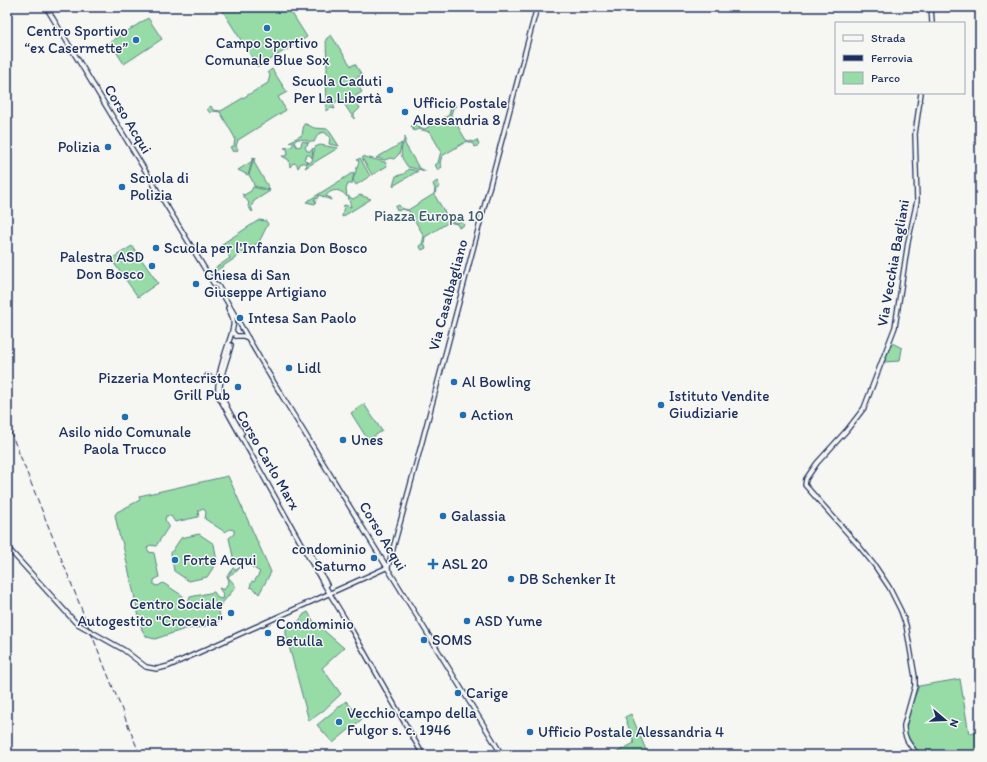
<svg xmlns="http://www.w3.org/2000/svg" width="987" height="762" font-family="Itim,sans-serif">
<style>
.green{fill:#97dba7;stroke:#598582;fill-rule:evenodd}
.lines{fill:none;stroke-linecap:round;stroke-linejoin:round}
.secondary-casing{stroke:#1b2f5e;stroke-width:6}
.secondary{stroke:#f6f6f2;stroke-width:3.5}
.rail{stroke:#1b2f5e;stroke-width:1;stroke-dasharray:6 3;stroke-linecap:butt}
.poi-dot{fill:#1f6fb2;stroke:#f6f6f2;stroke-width:1.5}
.labels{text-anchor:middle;stroke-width:3;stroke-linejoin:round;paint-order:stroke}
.poi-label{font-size:15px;fill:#1b2f5e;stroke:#f6f6f2;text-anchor:start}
.street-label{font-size:15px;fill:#1b2f5e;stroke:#f6f6f2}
.park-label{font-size:15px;fill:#3a5a70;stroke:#f6f6f2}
</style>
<rect width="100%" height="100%" fill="#f6f6f2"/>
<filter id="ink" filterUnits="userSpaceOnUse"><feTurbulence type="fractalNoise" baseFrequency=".025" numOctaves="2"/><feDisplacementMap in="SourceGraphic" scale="8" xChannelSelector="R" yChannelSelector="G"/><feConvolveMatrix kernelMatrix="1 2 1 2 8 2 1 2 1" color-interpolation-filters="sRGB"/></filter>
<g filter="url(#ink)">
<!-- green -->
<g class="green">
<polygon points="226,7 288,7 307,37 258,67 222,10"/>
<polygon points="148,18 162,39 124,64 110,42"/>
<polygon points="331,35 351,66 355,64 362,75 354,79 362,92 354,97 360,108 354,114 354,119 341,99 333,104 335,109 331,108 326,111 327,68 326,39"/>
<polygon points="272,69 287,92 278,97 286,110 238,140 236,146 238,150 233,152 230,147 234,146 235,138 220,112 213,111 210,113 207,109 211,106 213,110 221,111 268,83 270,75 268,72"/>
<polygon points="453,101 456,106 453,108 451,115 466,140 473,142 477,140 479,145 475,147 473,144 467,141 442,156 440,163 442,167 438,170 435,165 438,163 441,151 430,132 418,129 414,131 411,126 415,124 417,127 425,129 449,115 451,107 449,104"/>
<path d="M304 124H306L314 128 328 129 339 146 329 144 330 137 324 132 318 134 314 142C307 142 299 135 294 142L297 147 301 146 302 141 309 143 305 147 307 151H311L313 148 312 158 310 155H307L304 159 308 163H301L298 168 297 164 293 163 290 167 289 160 282 156H286L288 153 287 149 284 148 291 147 293 145V142L290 143 289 142 302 135Z"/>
<path d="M405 136V144L419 168 426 171 408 167C398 154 401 151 405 136Z"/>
<polygon points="402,143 399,154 394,159 390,158 385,160 376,158"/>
<polygon points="320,145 338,148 305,168 307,165 306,163 309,163 312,161 315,147"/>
<polygon points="365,156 365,157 385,162 387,166 372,175 362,158"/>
<polygon points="253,158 248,175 238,170 251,162"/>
<polygon points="254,158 255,158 254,160 255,164 270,190 254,186 253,182 249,175"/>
<polygon points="360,158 370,176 356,185 353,180 359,161 357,160"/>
<polygon points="408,169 418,171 393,186 396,176 404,174"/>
<path d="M354 172 352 184H348L346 189 347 197C341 189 332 188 326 196L331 198V200L319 195 317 199 315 198 314 200H316L315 204 306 202Z"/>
<polygon points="437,181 440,187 436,189 435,196 450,221 458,223 461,220 464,225 459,228 457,224 449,222 425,237 424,244 426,248 422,250 419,246 422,244 424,236 409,211 402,209 398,211 395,207 399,205 401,208 408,210 434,194 435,189 433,184"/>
<polygon points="253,187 270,191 254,201 251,207 253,211 252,212 248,206 249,203 242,194 244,195 251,191"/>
<polygon points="360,195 371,199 342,217 344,205 351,207 348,196 353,199"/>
<polygon points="259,220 266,221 268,224 259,242 213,273 212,271 214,269 230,258 222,244"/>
<polygon points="132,246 158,283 138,297 111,259"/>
<polygon points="892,343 902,348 900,361 884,362"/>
<polygon points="364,404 382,431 368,440 351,413"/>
<path d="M228 476 271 572 259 594 255 590 250 587 252 581 254 582 260 572 244 562 237 571 231 574 228 577 235 585V588L218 608 221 620 203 627 185 629 155 639 147 637 142 630 122 541 120 539 115 515 117 512 140 500 139 496ZM203 508 206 512 205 519 225 532 230 529 234 530V534L229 538 234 561 239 563 241 566 238 569 233 568 227 576 229 581 224 590 219 588 223 594 222 599 218 598 214 592 190 597 188 604 184 606 182 603 183 596 163 583 158 586 154 585V580L159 577 154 553 149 552 147 548 150 545 156 546 169 526 165 520 166 516H171L175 522 198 517 199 510Z"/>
<polygon points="199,534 214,544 217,562 207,577 189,581 174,571 171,553 181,538"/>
<polygon points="308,612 314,622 344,648 322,668 341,694 323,711 309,721 286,635 286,625 292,628 294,624 296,625 304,614"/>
<path d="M960 679 969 734 980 732V755H921C917 750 911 746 909 740 901 723 913 702 919 686Z"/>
<polygon points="346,701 362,719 333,743 317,725"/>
<polygon points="631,714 648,755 612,755 634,743 625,717"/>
</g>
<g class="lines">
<defs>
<g id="secondary">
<polyline points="46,7 214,284"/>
<polyline points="931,7 932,23"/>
<path d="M213 282 218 286C240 324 262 363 285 401 357 519 430 637 502 755"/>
<path d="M228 308C233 317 235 322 232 331L236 336"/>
<path d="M232 332C227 349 214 380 219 397L322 581 350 627 423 755"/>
<polyline points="236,336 243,336 248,338"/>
<path d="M231 345C228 358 220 376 220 388 221 401 235 421 242 433"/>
<polyline points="207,376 219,380"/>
<polyline points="7,547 76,623 124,650 146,667 157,669 169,666 388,567 422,442 537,7"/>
<polyline points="309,551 327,585"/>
<path d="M918 755C910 745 903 738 904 725L915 686V677L906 625 901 611 889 587 875 566 859 546 805 485 806 479 817 463 847 430 864 408 895 327 908 242 917 201 915 134 921 93"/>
</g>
</defs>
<!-- secondary casing -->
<use href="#secondary" class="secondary-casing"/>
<!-- secondary -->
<use href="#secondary" class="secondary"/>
<!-- rail -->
<polyline class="rail" points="7,423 140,755"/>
</g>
</g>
<!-- markers -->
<g class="poi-dot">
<circle cx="267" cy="28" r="4"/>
<circle cx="136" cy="40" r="4"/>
<circle cx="390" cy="90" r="4"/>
<circle cx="405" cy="112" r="4"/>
<circle cx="108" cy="147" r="4"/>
<circle cx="122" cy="187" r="4"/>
<circle cx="156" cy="248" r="4"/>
<circle cx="152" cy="266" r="4"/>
<circle cx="196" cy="284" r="4"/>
<circle cx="240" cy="318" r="4"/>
<circle cx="289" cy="368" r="4"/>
<circle cx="454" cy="382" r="4"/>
<circle cx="238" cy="387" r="4"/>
<circle cx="661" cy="405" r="4"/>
<circle cx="463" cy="415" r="4"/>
<circle cx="125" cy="417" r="4"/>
<circle cx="343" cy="440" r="4"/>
<circle cx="443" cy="516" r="4"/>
<circle cx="374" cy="558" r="4"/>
<circle cx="175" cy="560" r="4"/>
<path d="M431 558h4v4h4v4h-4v4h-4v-4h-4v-4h4z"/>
<circle cx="511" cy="579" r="4"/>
<circle cx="231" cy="613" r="4"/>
<circle cx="467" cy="621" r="4"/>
<circle cx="268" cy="633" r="4"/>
<circle cx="424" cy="640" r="4"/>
<circle cx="458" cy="693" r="4"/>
<circle cx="339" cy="722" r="4"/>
<circle cx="530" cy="732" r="4"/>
</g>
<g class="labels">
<!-- poi labels -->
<g class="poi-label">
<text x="128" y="36" text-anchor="end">Centro Sportivo<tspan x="128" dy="17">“ex Casermette”</tspan></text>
<text x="267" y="48" text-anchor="middle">Campo Sportivo<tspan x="267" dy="17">Comunale Blue Sox</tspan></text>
<text x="382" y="86" text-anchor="end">Scuola Caduti<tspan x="382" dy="17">Per La Libertà</tspan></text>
<text x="413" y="108">Ufficio Postale<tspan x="413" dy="17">Alessandria 8</tspan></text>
<text x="100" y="152" text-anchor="end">Polizia</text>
<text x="130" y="183">Scuola di<tspan x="130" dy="17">Polizia</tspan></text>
<text x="164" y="253">Scuola per l'Infanzia Don Bosco</text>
<text x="144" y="262" text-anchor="end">Palestra ASD<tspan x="144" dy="17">Don Bosco</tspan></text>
<text x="204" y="280">Chiesa di San<tspan x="204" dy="17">Giuseppe Artigiano</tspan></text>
<text x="248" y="323">Intesa San Paolo</text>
<text x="297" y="373">Lidl</text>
<text x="230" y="383" text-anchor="end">Pizzeria Montecristo<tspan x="230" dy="17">Grill Pub</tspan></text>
<text x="462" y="387">Al Bowling</text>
<text x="669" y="401">Istituto Vendite<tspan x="669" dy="17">Giudiziarie</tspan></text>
<text x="471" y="420">Action</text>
<text x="125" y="437" text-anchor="middle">Asilo nido Comunale<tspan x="125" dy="17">Paola Trucco</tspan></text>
<text x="351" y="445">Unes</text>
<text x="451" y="521">Galassia</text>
<text x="366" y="554" text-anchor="end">condominio<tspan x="366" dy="17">Saturno</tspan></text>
<text x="183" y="565">Forte Acqui</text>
<text x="442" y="569">ASL 20</text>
<text x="519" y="584">DB Schenker It</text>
<text x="223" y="609" text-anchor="end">Centro Sociale<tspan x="223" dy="17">Autogestito "Crocevia"</tspan></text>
<text x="475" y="626">ASD Yume</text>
<text x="276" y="629">Condominio<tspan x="276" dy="17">Betulla</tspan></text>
<text x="432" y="645">SOMS</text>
<text x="466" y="698">Carige</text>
<text x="347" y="718">Vecchio campo della<tspan x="347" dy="17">Fulgor s. c. 1946</tspan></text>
<text x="538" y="737">Ufficio Postale Alessandria 4</text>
</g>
<!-- street labels -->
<g class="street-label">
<text transform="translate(128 119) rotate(59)" y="5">Corso Acqui</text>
<text transform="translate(893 263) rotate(-80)" y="5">Via Vecchia Bagliani</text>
<text transform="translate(448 295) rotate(-75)" y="5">Via Casalbagliano</text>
<text transform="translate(268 460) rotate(60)" y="5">Corso Carlo Marx</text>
<text transform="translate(383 536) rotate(59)" y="5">Corso Acqui</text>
</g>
<!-- park labels -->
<g class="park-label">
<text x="429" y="221">Piazza Europa 10</text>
</g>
</g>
<!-- margin -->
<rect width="987" height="762" fill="none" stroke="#f6f6f2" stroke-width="24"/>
<rect x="12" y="12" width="963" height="738" fill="none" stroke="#1b2f5e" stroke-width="1.5" filter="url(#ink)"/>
<!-- legend -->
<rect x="835" y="22" width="130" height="72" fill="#f6f6f2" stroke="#9ea6b7"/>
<rect x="843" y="35" width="20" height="6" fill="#f6f6f2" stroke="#9ea6b7"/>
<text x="871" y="42" font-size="12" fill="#1b2f5e">Strada</text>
<rect x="843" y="55" width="20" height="6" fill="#1b2f5e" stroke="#9ea6b7"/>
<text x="871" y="62" font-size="12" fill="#1b2f5e">Ferrovia</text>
<rect x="843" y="72" width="20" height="12" fill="#97dba7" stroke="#9ea6b7"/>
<text x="871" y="82" font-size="12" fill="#1b2f5e">Parco</text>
<!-- north arrow -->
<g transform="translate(945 720) rotate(109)" stroke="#f6f6f2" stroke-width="3" paint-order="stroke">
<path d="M0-3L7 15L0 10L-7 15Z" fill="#1b2f5e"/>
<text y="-6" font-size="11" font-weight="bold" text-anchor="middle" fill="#1b2f5e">N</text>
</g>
</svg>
